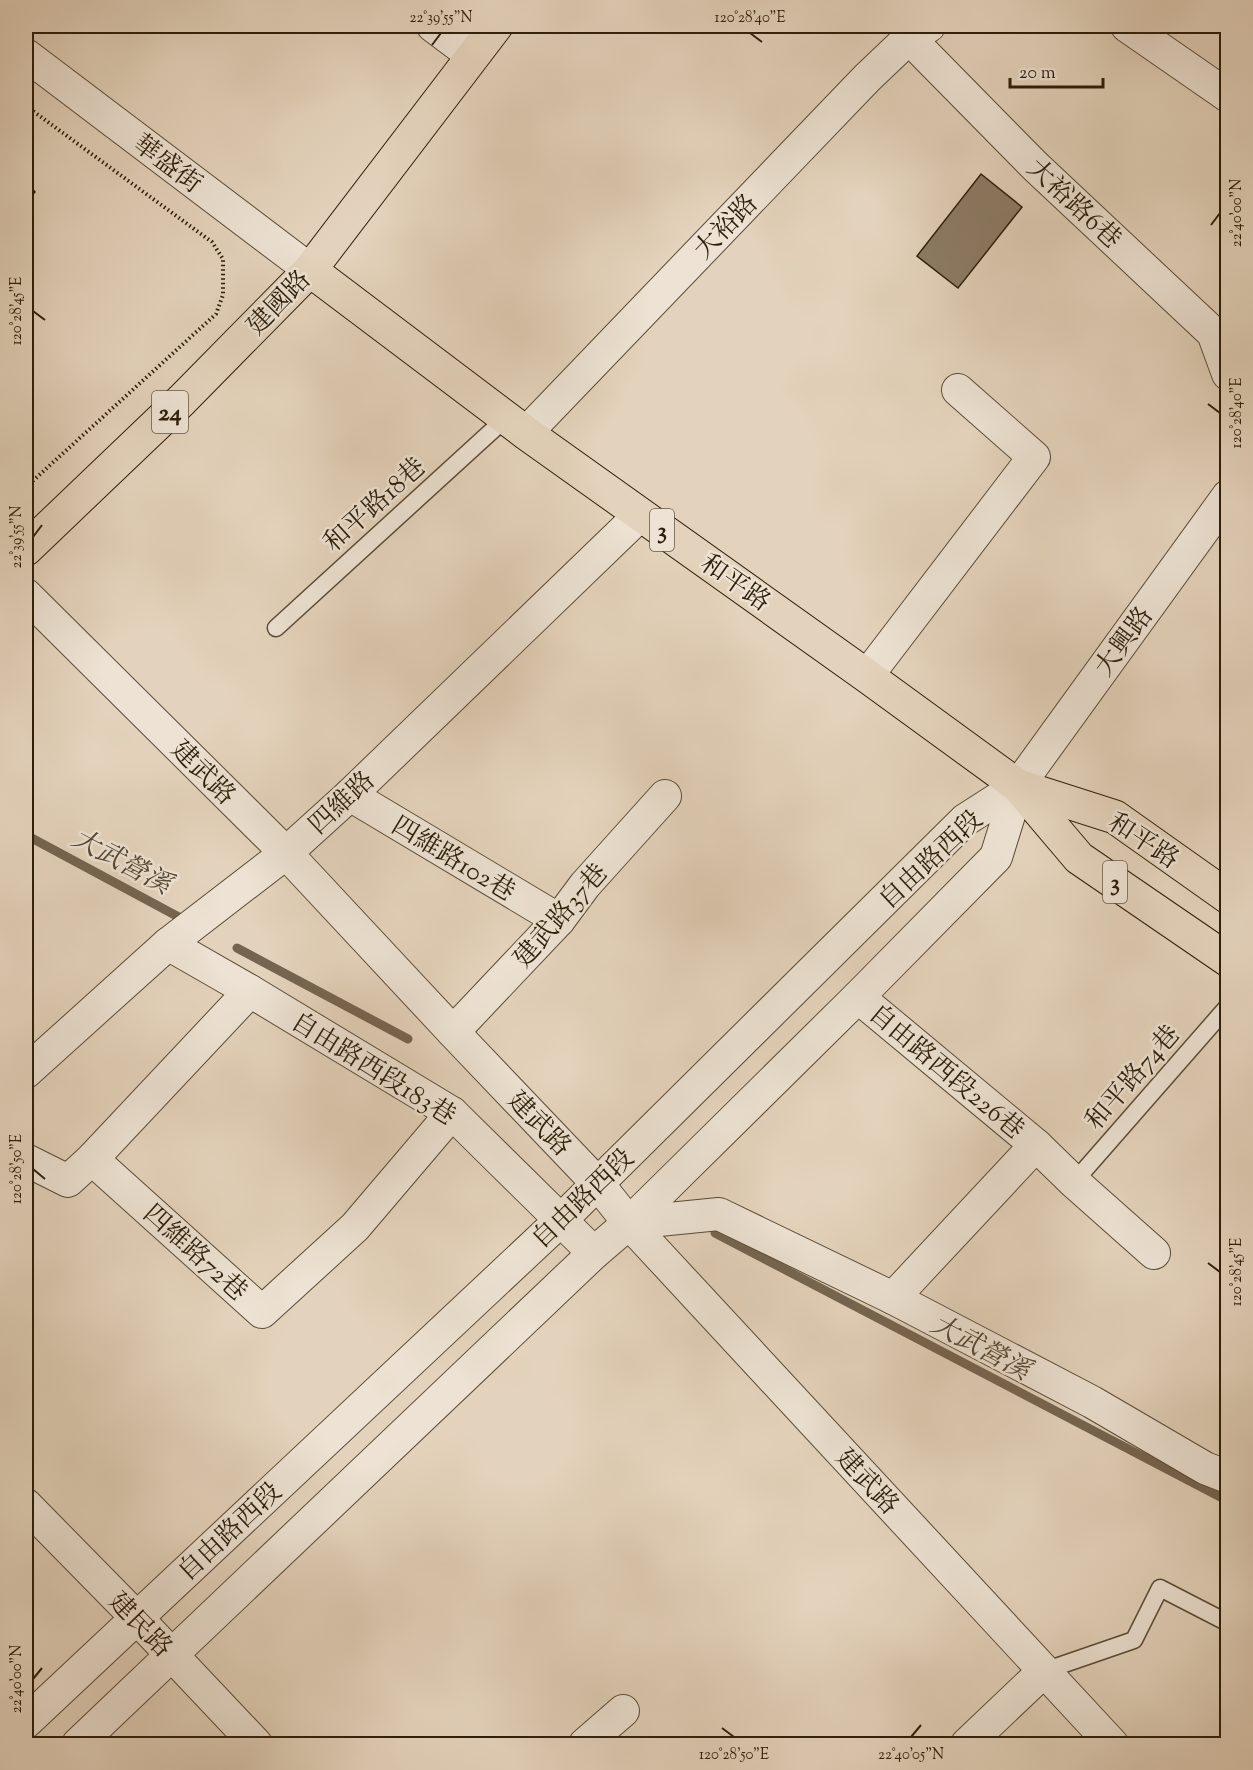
<svg xmlns="http://www.w3.org/2000/svg" width="1253" height="1770" font-family="'Sorts Mill Goudy','Noto Serif TC',serif">
<style>
.lines{fill:none;stroke-linecap:round;stroke-linejoin:round}
.stream{stroke:#756550;stroke-width:9}
.building{fill:#8c7c66;stroke:#2c1e09;stroke-width:1.5}
.service-casing{stroke:#5a4b36;stroke-width:19}
.minor-casing{stroke:#5a4b36;stroke-width:34}
.primary-casing{stroke:#2c1e09;stroke-width:35}
.path{stroke:#2c1e09;stroke-width:4;stroke-dasharray:1.5 3;stroke-linecap:butt}
.service{stroke:#ede2d3;stroke-width:16}
.minor{stroke:#ede2d3;stroke-width:32}
.primary{stroke:#e4d3bc;stroke-width:33}
.ticks{fill:none;stroke:#2c1e09;stroke-width:2}
.labels{text-anchor:middle;stroke-width:5;stroke-linejoin:round;paint-order:stroke}
.shield{fill:#ede2d3;stroke:#665946;stroke-width:1.5}
.shield-label{font-size:24px;font-weight:bold;fill:#2c1e09}
.street-label{font-size:26px;fill:#2c1e09;stroke:#ede2d3}
.water-label{font-size:27px;font-style:italic;fill:#564832;stroke:#ede2d3}
.neatline{fill:none;stroke:#2c1e09;stroke-width:2}
.ticks-label{font-size:15px;text-anchor:middle;fill:#2c1e09}
</style>
<rect width="100%" height="100%" fill="#e4d3bc"/>
<filter id="stains"><feTurbulence type="fractalNoise" baseFrequency=".00333" numOctaves="4"/><feColorMatrix values="0 0 0 0 .2 0 0 0 0 .09 0 0 0 0 .02 0 0 0 .5 -.17"/></filter>
<radialGradient id="worn" r=".72"><stop offset=".6" stop-color="#630" stop-opacity="0"/><stop offset="1" stop-color="#630" stop-opacity=".3"/></radialGradient>
<g class="lines">
<!-- stream -->
<g class="stream">
<polyline points="26,835 188,922"/>
<polyline points="237,948 408,1039"/>
<polyline points="715,1233 1228,1501"/>
</g>
</g>
<!-- building -->
<g class="building">
<polygon points="981,174 1022,207 958,288 917,256"/>
<polygon points="26,181 35,192 26,202"/>
</g>
<g class="lines">
<defs>
<g id="service">
<polyline points="276,628 506,418"/>
<polyline points="1074,1182 1228,1006"/>
<polyline points="1044,1671 1134,1640 1160,1588 1228,1623"/>
</g>
<g id="minor">
<polyline points="433,26 473,56"/>
<polyline points="1127,26 1228,96"/>
<polyline points="909,38 1035,166 1213,333 1228,374"/>
<polyline points="26,55 310,270"/>
<polyline points="526,433 867,78 909,38 929,26"/>
<polyline points="26,595 286,853 453,1032 598,1184 629,1223 1112,1744"/>
<polyline points="867,676 1034,457 958,390"/>
<polyline points="350,795 559,920"/>
<polyline points="168,944 250,991 452,1113 594,1253"/>
<polyline points="858,997 1036,1145 1074,1182 1154,1253"/>
<polyline points="453,1032 559,920 585,885 665,796"/>
<polyline points="26,1072 168,944 286,853 350,795 640,515"/>
<polyline points="92,1159 262,1312 355,1227 452,1113"/>
<polyline points="26,1160 68,1181 92,1159 250,991"/>
<polyline points="629,1223 719,1214 893,1298 1092,1402 1205,1468 1228,1477"/>
<polyline points="893,1298 1036,1145"/>
<polyline points="26,1505 137,1618 256,1744"/>
<polyline points="26,1722 562,1219 965,820 1018,786"/>
<polyline points="78,1744 594,1253 629,1223 858,997 996,857 1018,786 1228,496"/>
<polyline points="585,1744 623,1711"/>
<polyline points="967,1744 1044,1671"/>
</g>
<g id="primary">
<polyline points="310,270 526,433 867,676 1018,786 1079,858 1228,960"/>
<polyline points="26,549 182,400 310,270 496,26"/>
<polyline points="1018,786 1115,817 1228,897"/>
</g>
</defs>
<!-- service casing -->
<use href="#service" class="service-casing"/>
<!-- minor casing -->
<use href="#minor" class="minor-casing"/>
<!-- primary casing -->
<use href="#primary" class="primary-casing"/>
<!-- path -->
<polyline class="path" points="26,106 212,242 223,259 223,295 216,314 26,487"/>
<!-- service -->
<use href="#service" class="service"/>
<!-- minor -->
<use href="#minor" class="minor"/>
<!-- primary -->
<use href="#primary" class="primary"/>
</g>
<!-- ticks -->
<path class="ticks" d="M750 33 762 42M432 45 441 33M1211 225 1220 213M33 311 45 320M1208 404 1220 413M33 537 42 525M33 1169 45 1179M1208 1263 1220 1272M33 1679 42 1668M722 1728 734 1737M911 1737 921 1725"/>
<g class="labels">
<!-- shield labels -->
<g class="shield">
<rect x="152" y="391" width="36" height="42" rx="4.5"/>
<rect x="650" y="509" width="24" height="42" rx="4.5"/>
<rect x="1103" y="861" width="24" height="42" rx="4.5"/>
</g>
<g class="shield-label">
<text x="170" y="420">24</text>
<text x="662" y="538">3</text>
<text x="1115" y="890">3</text>
</g>
<!-- street labels -->
<g class="street-label">
<text transform="translate(168 163) rotate(37)" y="9">華盛街</text>
<text transform="translate(1075 203) rotate(43)" y="9">大裕路6巷</text>
<text transform="translate(725 226) rotate(-46)" y="9">大裕路</text>
<text transform="translate(278 302) rotate(-46)" y="9">建國路</text>
<text transform="translate(374 504) rotate(-42)" y="9">和平路18巷</text>
<text transform="translate(736 582) rotate(35)" y="9">和平路</text>
<text transform="translate(1123 641) rotate(-54)" y="9">大興路</text>
<text transform="translate(204 772) rotate(45)" y="9">建武路</text>
<text transform="translate(341 802) rotate(-43)" y="9">四維路</text>
<text transform="translate(1144 840) rotate(33)" y="9">和平路</text>
<text transform="translate(454 858) rotate(31)" y="9">四維路102巷</text>
<text transform="translate(930 859) rotate(-43)" y="9">自由路西段</text>
<text transform="translate(560 915) rotate(-49)" y="9">建武路37巷</text>
<text transform="translate(374 1068) rotate(32)" y="9">自由路西段183巷</text>
<text transform="translate(947 1071) rotate(40)" y="9">自由路西段226巷</text>
<text transform="translate(1132 1077) rotate(-49)" y="9">和平路74巷</text>
<text transform="translate(540 1123) rotate(46)" y="9">建武路</text>
<text transform="translate(582 1198) rotate(-44)" y="9">自由路西段</text>
<text transform="translate(196 1252) rotate(42)" y="9">四維路72巷</text>
<text transform="translate(868 1481) rotate(47)" y="9">建武路</text>
<text transform="translate(229 1531) rotate(-43)" y="9">自由路西段</text>
<text transform="translate(141 1624) rotate(46)" y="9">建民路</text>
</g>
<!-- water labels -->
<g class="water-label">
<text transform="translate(122 861) rotate(28)" y="9">大武營溪</text>
<text transform="translate(981 1347) rotate(28)" y="9">大武營溪</text>
</g>
</g>
<!-- margin -->
<rect width="1253" height="1770" fill="none" stroke="#e4d3bc" stroke-width="66"/>
<!-- scale -->
<path d="M1010 78v9h93v-9" fill="none" stroke="#2c1e09" stroke-width="3"/>
<text x="1019" y="78" font-size="18" fill="#2c1e09" stroke="#ede2d3" stroke-width="4.5" paint-order="stroke">20 m</text>
<rect x="33" y="33" width="1187" height="1704" class="neatline"/>
<g class="ticks-label">
<text x="441" y="22">22°39'55"N</text>
<text x="750" y="22">120°28'40"E</text>
<text transform="translate(1236 213) rotate(-90)" y="5">22°40'00"N</text>
<text transform="translate(16 311) rotate(-90)" y="5">120°28'45"E</text>
<text transform="translate(1236 413) rotate(-90)" y="5">120°28'40"E</text>
<text transform="translate(16 537) rotate(-90)" y="5">22°39'55"N</text>
<text transform="translate(16 1169) rotate(-90)" y="5">120°28'50"E</text>
<text transform="translate(1236 1272) rotate(-90)" y="5">120°28'45"E</text>
<text transform="translate(16 1679) rotate(-90)" y="5">22°40'00"N</text>
<text x="734" y="1759">120°28'50"E</text>
<text x="911" y="1759">22°40'05"N</text>
</g>
<rect width="100%" height="100%" filter="url(#stains)"/>
<rect width="100%" height="100%" fill="url(#worn)"/>
</svg>
